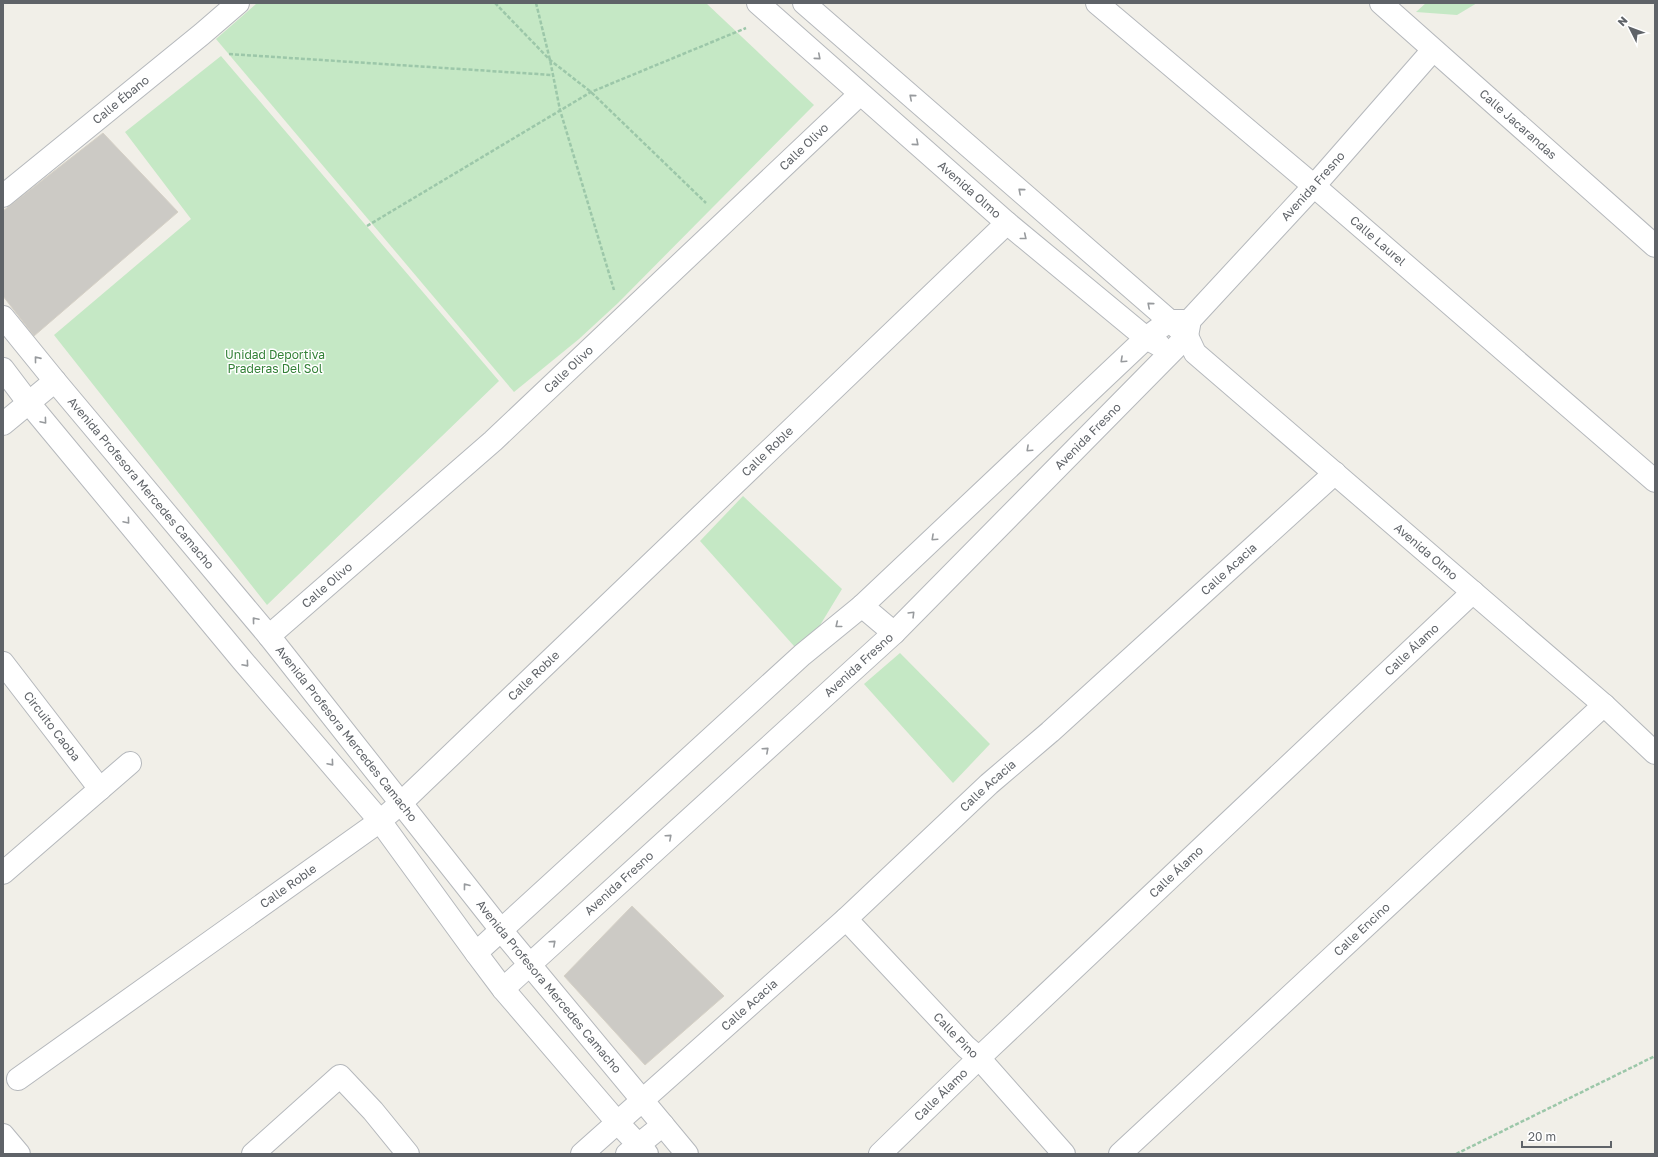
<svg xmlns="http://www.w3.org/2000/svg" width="1658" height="1157" font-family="'Golos Text',sans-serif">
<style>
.green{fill:#c5e8c5}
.building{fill:#cccac5;stroke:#d6d1c6}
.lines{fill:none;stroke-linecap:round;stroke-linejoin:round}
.minor-casing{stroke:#b5b8bc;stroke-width:24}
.tertiary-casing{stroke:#b5b8bc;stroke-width:24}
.path{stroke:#9cc7a9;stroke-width:2.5;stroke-dasharray:4 2;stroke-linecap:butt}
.minor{stroke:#fff;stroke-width:22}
.tertiary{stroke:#fff;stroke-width:22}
.oneway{stroke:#979a9d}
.labels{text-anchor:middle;stroke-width:3;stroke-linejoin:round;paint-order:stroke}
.street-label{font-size:12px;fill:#5f6368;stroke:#fff}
.park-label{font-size:12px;fill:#348238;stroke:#fff}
</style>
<rect width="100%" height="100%" fill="#f1efe8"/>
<!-- green -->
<g class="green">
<polygon points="257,3 706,3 814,105 618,303 579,339 514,392 216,39"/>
<polygon points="1426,3 1477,3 1457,15 1416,12"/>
<polygon points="221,56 499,381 267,605 54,335 191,219 125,132"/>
<polygon points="743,496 842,589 802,655 700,541"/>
<polygon points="900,653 990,744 953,783 864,684"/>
</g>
<!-- building -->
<g class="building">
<polygon points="103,133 178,212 34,336 3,296 3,211"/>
<polygon points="632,906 724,996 645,1065 564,976"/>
</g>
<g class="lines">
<defs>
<g id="minor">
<path id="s1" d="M758 3 1007 223 1146 338 1159 345"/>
<path id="s2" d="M804 3 1187 336 1195 353 1604 705 1655 753"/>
<path id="s3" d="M1097 3 1314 186 1655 481"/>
<path id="s4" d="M1381 3 1655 246"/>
<path id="s5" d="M3 196 202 34 238 3"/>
<polyline points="3,424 55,381"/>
<polyline points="862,606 894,633"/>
<path id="s6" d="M269 636 493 441 860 94"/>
<path id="s7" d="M3 663 100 789"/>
<polyline points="3,873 130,763"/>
<path id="s8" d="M846 919 966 1047 979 1058 1064 1154"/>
<polyline points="476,953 802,655 862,606 1146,338 1169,321 1183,321"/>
<path id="s9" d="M503 989 894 633 1187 336 1190 320 1314 186 1433 50"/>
<path id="s10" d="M18 1079 380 821 401 803C603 610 804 416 1007 223"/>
<polyline points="3,1135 19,1154"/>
<polyline points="253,1154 340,1076 373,1111 408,1154"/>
<path id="s11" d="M582 1154 846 919 989 784 1050 732 1335 473"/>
<polyline points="627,1154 663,1125"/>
<path id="s12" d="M880 1154 979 1058 1473 592"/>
<path id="s13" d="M1120 1154 1604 705"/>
</g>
<g id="tertiary">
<path id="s14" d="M3 317 55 381 269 636 501 930 687 1154"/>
<polyline points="3,369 28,402 242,660 380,821 476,953 503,989 617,1122 647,1154"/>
</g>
</defs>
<!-- minor casing -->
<use href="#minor" class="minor-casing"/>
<!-- tertiary casing -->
<use href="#tertiary" class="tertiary-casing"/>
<!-- path -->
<g class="path">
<polyline points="495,3 550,60 591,92 706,203"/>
<polyline points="536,3 550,60 560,110 614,290"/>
<polyline points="229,54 552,75"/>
<polyline points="367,226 591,92 746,28"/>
<polyline points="1456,1154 1655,1056"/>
</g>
<!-- minor -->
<use href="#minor" class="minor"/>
<!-- tertiary -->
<use href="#tertiary" class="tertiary"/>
</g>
<!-- one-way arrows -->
<defs><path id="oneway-chevron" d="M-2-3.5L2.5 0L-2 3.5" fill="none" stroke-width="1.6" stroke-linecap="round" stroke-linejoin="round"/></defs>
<g class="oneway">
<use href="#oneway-chevron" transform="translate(818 57) rotate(41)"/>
<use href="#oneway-chevron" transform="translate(912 97) rotate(-139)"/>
<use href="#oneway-chevron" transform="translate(916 143) rotate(41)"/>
<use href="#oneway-chevron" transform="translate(1021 191) rotate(-139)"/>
<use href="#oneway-chevron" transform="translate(1024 237) rotate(39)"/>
<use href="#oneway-chevron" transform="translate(1150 305) rotate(-139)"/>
<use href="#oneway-chevron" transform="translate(37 359) rotate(-129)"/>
<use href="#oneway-chevron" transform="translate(1123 360) rotate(137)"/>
<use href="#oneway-chevron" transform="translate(44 421) rotate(50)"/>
<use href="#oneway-chevron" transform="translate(1029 449) rotate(137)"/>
<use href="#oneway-chevron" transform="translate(127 521) rotate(50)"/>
<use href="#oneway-chevron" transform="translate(934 538) rotate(137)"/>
<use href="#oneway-chevron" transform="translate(912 614) rotate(-45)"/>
<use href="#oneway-chevron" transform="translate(255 620) rotate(-130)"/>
<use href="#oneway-chevron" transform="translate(838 625) rotate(141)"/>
<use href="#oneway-chevron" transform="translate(246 664) rotate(49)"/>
<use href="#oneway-chevron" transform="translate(766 750) rotate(-42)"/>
<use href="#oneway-chevron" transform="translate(331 763) rotate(49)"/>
<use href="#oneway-chevron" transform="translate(669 837) rotate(-42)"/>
<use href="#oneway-chevron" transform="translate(466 886) rotate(-128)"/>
<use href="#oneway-chevron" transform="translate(553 943) rotate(-42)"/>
</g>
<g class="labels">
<!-- street labels -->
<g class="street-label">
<text dy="4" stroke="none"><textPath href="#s5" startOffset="152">Calle Ébano</textPath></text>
<text dy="4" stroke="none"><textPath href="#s4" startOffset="183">Calle Jacarandas</textPath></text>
<text dy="4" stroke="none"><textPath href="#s6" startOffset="725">Calle Olivo</textPath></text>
<text dy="4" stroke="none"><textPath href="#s9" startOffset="1144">Avenida Fresno</textPath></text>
<text dy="4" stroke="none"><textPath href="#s1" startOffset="282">Avenida Olmo</textPath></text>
<text dy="4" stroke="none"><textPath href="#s3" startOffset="368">Calle Laurel</textPath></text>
<text dy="4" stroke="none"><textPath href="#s6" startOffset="401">Calle Olivo</textPath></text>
<text dy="4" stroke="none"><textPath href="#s9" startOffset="805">Avenida Fresno</textPath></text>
<text dy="4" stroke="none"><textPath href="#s10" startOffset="980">Calle Roble</textPath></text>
<text dy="4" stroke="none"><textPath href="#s14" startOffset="216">Avenida Profesora Mercedes Camacho</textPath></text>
<text dy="4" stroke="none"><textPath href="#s2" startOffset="831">Avenida Olmo</textPath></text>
<text dy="4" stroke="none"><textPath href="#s11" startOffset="872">Calle Acacia</textPath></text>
<text dy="4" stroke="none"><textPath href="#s6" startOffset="77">Calle Olivo</textPath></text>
<text dy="4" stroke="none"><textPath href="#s12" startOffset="733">Calle Álamo</textPath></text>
<text dy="4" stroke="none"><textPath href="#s9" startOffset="481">Avenida Fresno</textPath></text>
<text dy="4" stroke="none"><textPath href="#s10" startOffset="656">Calle Roble</textPath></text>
<text dy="4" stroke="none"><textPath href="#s7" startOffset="80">Circuito Caoba</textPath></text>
<text dy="4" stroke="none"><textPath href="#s14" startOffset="540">Avenida Profesora Mercedes Camacho</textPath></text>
<text dy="4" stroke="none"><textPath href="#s11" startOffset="548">Calle Acacia</textPath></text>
<text dy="4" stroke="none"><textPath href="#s12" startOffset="409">Calle Álamo</textPath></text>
<text dy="4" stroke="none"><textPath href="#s9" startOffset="157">Avenida Fresno</textPath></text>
<text dy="4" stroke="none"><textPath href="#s10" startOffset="332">Calle Roble</textPath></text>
<text dy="4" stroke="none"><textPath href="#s13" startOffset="330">Calle Encino</textPath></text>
<text dy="4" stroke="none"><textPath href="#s14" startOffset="864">Avenida Profesora Mercedes Camacho</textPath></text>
<text dy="4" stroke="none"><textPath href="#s11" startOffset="224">Calle Acacia</textPath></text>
<text dy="4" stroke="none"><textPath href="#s8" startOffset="160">Calle Pino</textPath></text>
<text dy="4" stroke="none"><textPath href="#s12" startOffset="85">Calle Álamo</textPath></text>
</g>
<!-- park labels -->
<g class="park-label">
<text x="275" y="359">Unidad Deportiva<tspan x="275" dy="14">Praderas Del Sol</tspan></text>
</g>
</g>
<!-- border -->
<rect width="1658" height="1157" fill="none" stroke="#5f6368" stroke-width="8"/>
<!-- north arrow -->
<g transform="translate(1630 28) rotate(312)" stroke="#ffffff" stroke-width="3" paint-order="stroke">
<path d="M0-3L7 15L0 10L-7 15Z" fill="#5f6368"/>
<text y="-6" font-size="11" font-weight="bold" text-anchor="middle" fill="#5f6368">N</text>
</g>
<!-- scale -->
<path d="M1522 1141v6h89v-6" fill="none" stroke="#5f6368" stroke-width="2"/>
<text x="1528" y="1141" font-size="12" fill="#5f6368" stroke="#ffffff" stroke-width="3" paint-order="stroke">20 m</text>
</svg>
